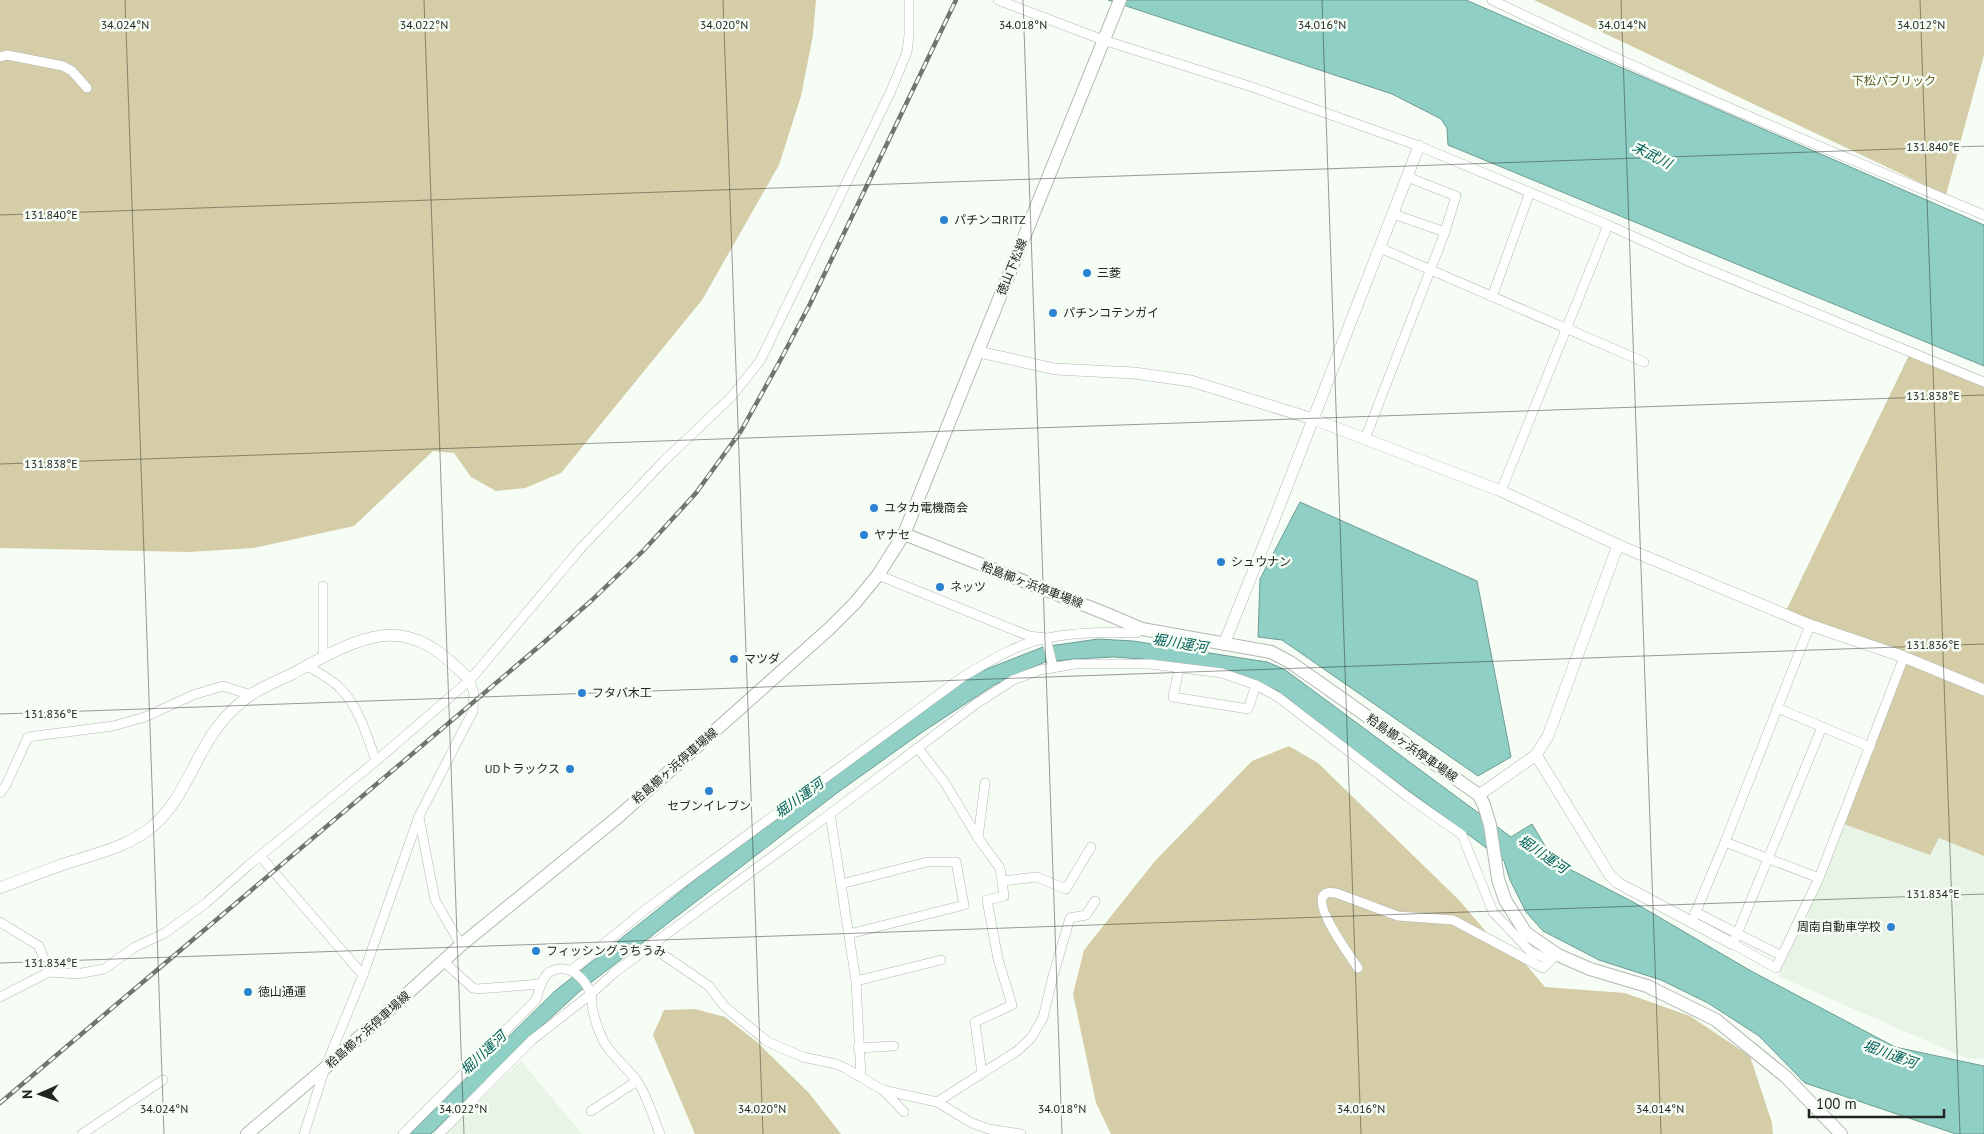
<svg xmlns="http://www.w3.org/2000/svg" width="1984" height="1134" font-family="'PT Sans','Noto Sans JP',sans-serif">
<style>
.built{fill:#e8f4e5}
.green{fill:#d5cda7}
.water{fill:#8fcfc5;stroke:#6e9c94}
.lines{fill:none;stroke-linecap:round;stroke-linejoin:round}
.minor-casing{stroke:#b1b8b0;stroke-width:10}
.tertiary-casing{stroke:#b1b8b0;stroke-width:12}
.secondary-casing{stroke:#b1b8b0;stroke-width:14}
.minor{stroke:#fff;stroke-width:9}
.tertiary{stroke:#fff;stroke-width:11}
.secondary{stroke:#fff;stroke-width:12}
.rail-casing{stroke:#717571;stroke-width:4.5}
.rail{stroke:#f6fdf5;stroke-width:2.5;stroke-dasharray:8;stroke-linecap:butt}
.ticks{fill:none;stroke:#222522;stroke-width:1;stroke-opacity:0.45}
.poi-dot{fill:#2c82d0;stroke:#f6fdf5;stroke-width:2}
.labels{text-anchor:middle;stroke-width:5;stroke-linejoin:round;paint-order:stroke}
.park-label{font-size:12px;fill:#62571e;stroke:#f6fdf5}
.poi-label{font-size:12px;fill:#222522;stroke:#f6fdf5;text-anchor:start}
.street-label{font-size:12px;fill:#222522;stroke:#f6fdf5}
.water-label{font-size:14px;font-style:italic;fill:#036058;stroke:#f6fdf5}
.ticks-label{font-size:12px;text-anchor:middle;fill:#222522;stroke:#f6fdf5;stroke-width:5;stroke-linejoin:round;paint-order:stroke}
</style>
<rect width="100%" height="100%" fill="#f6fdf5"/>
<!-- built -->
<g class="built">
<polygon points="1841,823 1930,855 1939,838 1984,856 1984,1059 1968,1059 1778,976"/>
<polygon points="521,1061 582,1134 445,1134"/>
</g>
<!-- green -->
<g class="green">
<polygon points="0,0 816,0 813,35 801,96 779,165 702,300 561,473 525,488 496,491 471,477 454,453 433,451 354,526 254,548 189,552 0,548"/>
<polygon points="1534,0 1984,0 1984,55 1946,195"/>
<polygon points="1911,351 1984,381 1984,856 1939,838 1930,855 1841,823 1904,657 1784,615"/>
<polygon points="1289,746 1318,763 1459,900 1499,947 1522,960 1545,987 1625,993 1690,1016 1750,1056 1772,1123 1773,1134 1111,1134 1096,1103 1073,994 1084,950 1155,861 1252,761"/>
<polygon points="695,1009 725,1017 757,1042 809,1093 841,1134 695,1134 653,1035 664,1010"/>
</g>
<!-- water -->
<g class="water">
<polygon points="1108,0 1466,0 1984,225 1984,366 1448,145 1447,128 1441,119 1392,94"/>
<polygon points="1300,502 1477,581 1511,757 1478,776 1282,640 1258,637 1260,579"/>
<polygon points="1098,639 1133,641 1267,662 1284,669 1511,837 1532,824 1554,861 1635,903 1751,971 1895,1047 1984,1066 1984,1134 1956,1134 1805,1083 1759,1036 1708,1003 1661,980 1599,960 1543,931 1526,912 1510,880 1504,861 1355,751 1278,691 1251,679 1224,670 1142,659 1113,657 1075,659 1045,662 994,685 921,733 837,793 580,991 543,1025 431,1134 410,1134 555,991 701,875 974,674 1043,647"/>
</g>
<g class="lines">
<defs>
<g id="minor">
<polyline points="998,0 1103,40 1252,87 1419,146 1608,225 1690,262 1984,382"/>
<path d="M1492 0C1653 78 1819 146 1984 215"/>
<polyline points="0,57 7,55 63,66 72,71 87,88"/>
<polyline points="1393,214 1445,232"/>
<polyline points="1380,248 1644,362"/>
<polyline points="1492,297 1530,192"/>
<polyline points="1365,439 1445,232 1456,196 1407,177"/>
<polyline points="1501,491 1608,225"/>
<polyline points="878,575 1029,636 1046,638 1053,667"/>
<polyline points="323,586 323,658"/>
<path d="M307 666C318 672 331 679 340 688 359 707 367 736 376 761"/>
<polyline points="1179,669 1173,697 1248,709 1256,685"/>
<polyline points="1777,708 1870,747"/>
<polyline points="1822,727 1733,944 1776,968 1819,878 1904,657"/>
<polyline points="918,748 945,783 978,838 1000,868 1004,896 987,900 998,959 1012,1005 975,1022 982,1073"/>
<polyline points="0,793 6,785 28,737 113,726 145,717 193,695 223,686 251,695"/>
<polyline points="830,814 856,981 861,1077"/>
<polyline points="419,817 435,900 461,945"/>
<polyline points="978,838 985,783"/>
<polyline points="1725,842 1819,878"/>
<polyline points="261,857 363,975"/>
<polyline points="1002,881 1037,877 1066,889 1091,847"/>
<polyline points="841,884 927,862 956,862 964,905 849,934"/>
<polyline points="1695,912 1782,956"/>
<polyline points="1692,921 1725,842 1810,625"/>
<polyline points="0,922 39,946 49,972"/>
<polyline points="653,942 662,954 709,986 724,1006 768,1042 803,1057 836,1064 845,1068 883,1090 904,1112"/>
<polyline points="443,961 473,988 477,989 541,984"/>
<path d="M1358 968C1351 957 1311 904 1325 894 1328 891 1333 893 1336 893L1398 916 1453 920 1543 968 1553 958"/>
<path d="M572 970 645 910 964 676C990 661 1018 643 1048 638 1076 632 1106 632 1136 633L1142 629"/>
<polyline points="856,981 941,960"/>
<polyline points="0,997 49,972 77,974 104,969 135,947 165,933 206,903 249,865 376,761 470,680 581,548 663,462 732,396 760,361 890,93 907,52 909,35 909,0"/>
<polyline points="858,1048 894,1046"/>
<polyline points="883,1090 937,1102 972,1123 989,1129 1021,1134"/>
<polyline points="937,1102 1017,1051 1031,1038 1043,1018 1053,976 1070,918 1086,915 1095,901"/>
<polyline points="591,1111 637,1081"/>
<polyline points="82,1134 163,1080"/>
<polyline points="304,1134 325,1068 363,975 419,816 473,711 474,694 470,680"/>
<path d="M403 1134 536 1000C540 987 543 970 559 969 573 967 585 980 590 992 593 998 591 1005 593 1011 595 1020 599 1032 603 1040 611 1056 627 1067 637 1081 648 1097 653 1117 660 1134"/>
<polyline points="439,1134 532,1040 591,994 615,972 830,814 976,704 1013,680 1040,670 1075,664 1150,664 1222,673 1256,685 1278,697 1408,797 1462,835 1493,912 1531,952 1550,960"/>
</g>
<g id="tertiary">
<polyline points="979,352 1055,369 1134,373 1191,381 1313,419 1501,491 1618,545 1810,625 1904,657 1984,690"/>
<polyline points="1224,644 1279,507 1419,146"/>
<polyline points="1536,755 1609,874 1618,883 1733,944"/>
<polyline points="1479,795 1536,755 1548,736 1618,545"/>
<path d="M0 888C22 879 45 871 67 863 96 854 130 846 153 826 185 798 194 757 219 725 228 714 240 702 252 694 265 686 279 680 292 674 322 658 367 630 401 636 430 640 450 661 470 680"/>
</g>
<g id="secondary">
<polyline points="904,534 1107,614 1142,629 1271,652 1290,662 1479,795 1484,805 1490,825 1498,879 1505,900 1526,933 1558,955 1590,969 1647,986 1716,1020 1786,1077 1841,1134"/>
<polyline points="247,1134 325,1068 461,945 618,817 829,629 855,603 878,575 904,534 1120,0"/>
</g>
</defs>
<!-- minor casing -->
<use href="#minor" class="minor-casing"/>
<!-- tertiary casing -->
<use href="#tertiary" class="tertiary-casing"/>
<!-- secondary casing -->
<use href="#secondary" class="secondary-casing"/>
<!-- minor -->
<use href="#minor" class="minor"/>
<!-- tertiary -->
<use href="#tertiary" class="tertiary"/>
<!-- secondary -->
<use href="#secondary" class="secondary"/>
<defs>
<polyline id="rail" points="0,1103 542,644 591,601 643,551 696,493 741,431 781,359 810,304 956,0"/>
</defs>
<!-- rail casing -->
<use href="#rail" class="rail-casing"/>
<!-- rail -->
<use href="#rail" class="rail"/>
</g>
<!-- ticks -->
<path class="ticks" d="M125 0 164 1134M424 0 464 1134M723 0 763 1134M1023 0 1062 1134M1322 0 1361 1134M1621 0 1661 1134M1920 0 1960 1134M0 215 1984 146M0 464 1984 395M0 714 1984 644M0 963 1984 894"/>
<!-- markers -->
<g class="poi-dot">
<circle cx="944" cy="220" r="5"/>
<circle cx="1087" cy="273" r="5"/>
<circle cx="1053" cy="313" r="5"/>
<circle cx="874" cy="508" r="5"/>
<circle cx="864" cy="535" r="5"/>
<circle cx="1221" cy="562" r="5"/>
<circle cx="940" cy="587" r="5"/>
<circle cx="734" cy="659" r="5"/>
<circle cx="582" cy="693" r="5"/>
<circle cx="570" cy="769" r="5"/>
<circle cx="709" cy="791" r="5"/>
<circle cx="1891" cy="927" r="5"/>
<circle cx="536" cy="951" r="5"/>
<circle cx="248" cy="992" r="5"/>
</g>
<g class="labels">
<!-- park labels -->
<g class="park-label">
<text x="1894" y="85">下松パブリック</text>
</g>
<!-- poi labels -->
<g class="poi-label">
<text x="954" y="224">パチンコRITZ</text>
<text x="1097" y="277">三菱</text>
<text x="1063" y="317">パチンコテンガイ</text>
<text x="884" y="512">ユタカ電機商会</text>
<text x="874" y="539">ヤナセ</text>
<text x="1231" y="566">シュウナン</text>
<text x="950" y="591">ネッツ</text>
<text x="744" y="663">マツダ</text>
<text x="592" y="697">フタバ木工</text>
<text x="560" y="773" text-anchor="end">UDトラックス</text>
<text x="709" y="810" text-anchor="middle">セブンイレブン</text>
<text x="1881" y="931" text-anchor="end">周南自動車学校</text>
<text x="546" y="955">フィッシングうちうみ</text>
<text x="258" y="996">徳山通運</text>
</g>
<!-- street labels -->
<g class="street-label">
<text transform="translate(1012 267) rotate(-68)" y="4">徳山下松線</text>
<text transform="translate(1032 585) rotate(21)" y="4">粭島櫛ヶ浜停車場線</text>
<text transform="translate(1412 748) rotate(35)" y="4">粭島櫛ヶ浜停車場線</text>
<text transform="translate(675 766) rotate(-41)" y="4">粭島櫛ヶ浜停車場線</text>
<text transform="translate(368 1030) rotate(-42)" y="4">粭島櫛ヶ浜停車場線</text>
</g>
<!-- water labels -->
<g class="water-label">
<text transform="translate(1652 155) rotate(27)" y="5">末武川</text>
<text transform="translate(1180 643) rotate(9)" y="5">堀川運河</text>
<text transform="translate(799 798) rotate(-36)" y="5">堀川運河</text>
<text transform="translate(1543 854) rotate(34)" y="5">堀川運河</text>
<text transform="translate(483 1053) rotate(-43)" y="5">堀川運河</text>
<text transform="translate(1890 1054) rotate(20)" y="5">堀川運河</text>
</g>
</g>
<g class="ticks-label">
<text x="125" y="29">34.024°N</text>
<text x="424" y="29">34.022°N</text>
<text x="724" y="29">34.020°N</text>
<text x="1023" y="29">34.018°N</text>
<text x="1322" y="29">34.016°N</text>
<text x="1622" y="29">34.014°N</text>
<text x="1921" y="29">34.012°N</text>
<text x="1933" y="151">131.840°E</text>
<text x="51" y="219">131.840°E</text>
<text x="1933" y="400">131.838°E</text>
<text x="51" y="468">131.838°E</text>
<text x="1933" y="649">131.836°E</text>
<text x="51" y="718">131.836°E</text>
<text x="1933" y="898">131.834°E</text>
<text x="51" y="967">131.834°E</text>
<text x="164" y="1113">34.024°N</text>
<text x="463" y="1113">34.022°N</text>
<text x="762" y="1113">34.020°N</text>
<text x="1062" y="1113">34.018°N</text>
<text x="1361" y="1113">34.016°N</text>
<text x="1660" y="1113">34.014°N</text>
</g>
<!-- north arrow -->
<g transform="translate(40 1094) rotate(268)" stroke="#f6fdf5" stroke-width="4" paint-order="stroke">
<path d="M0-4L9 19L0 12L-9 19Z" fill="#222522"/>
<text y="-8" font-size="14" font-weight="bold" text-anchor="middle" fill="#222522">N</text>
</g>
<!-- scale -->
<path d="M1809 1109v8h135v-8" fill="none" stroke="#222522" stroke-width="2.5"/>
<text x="1816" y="1109" font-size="15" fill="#222522" stroke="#f6fdf5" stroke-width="4" paint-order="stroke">100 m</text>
</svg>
